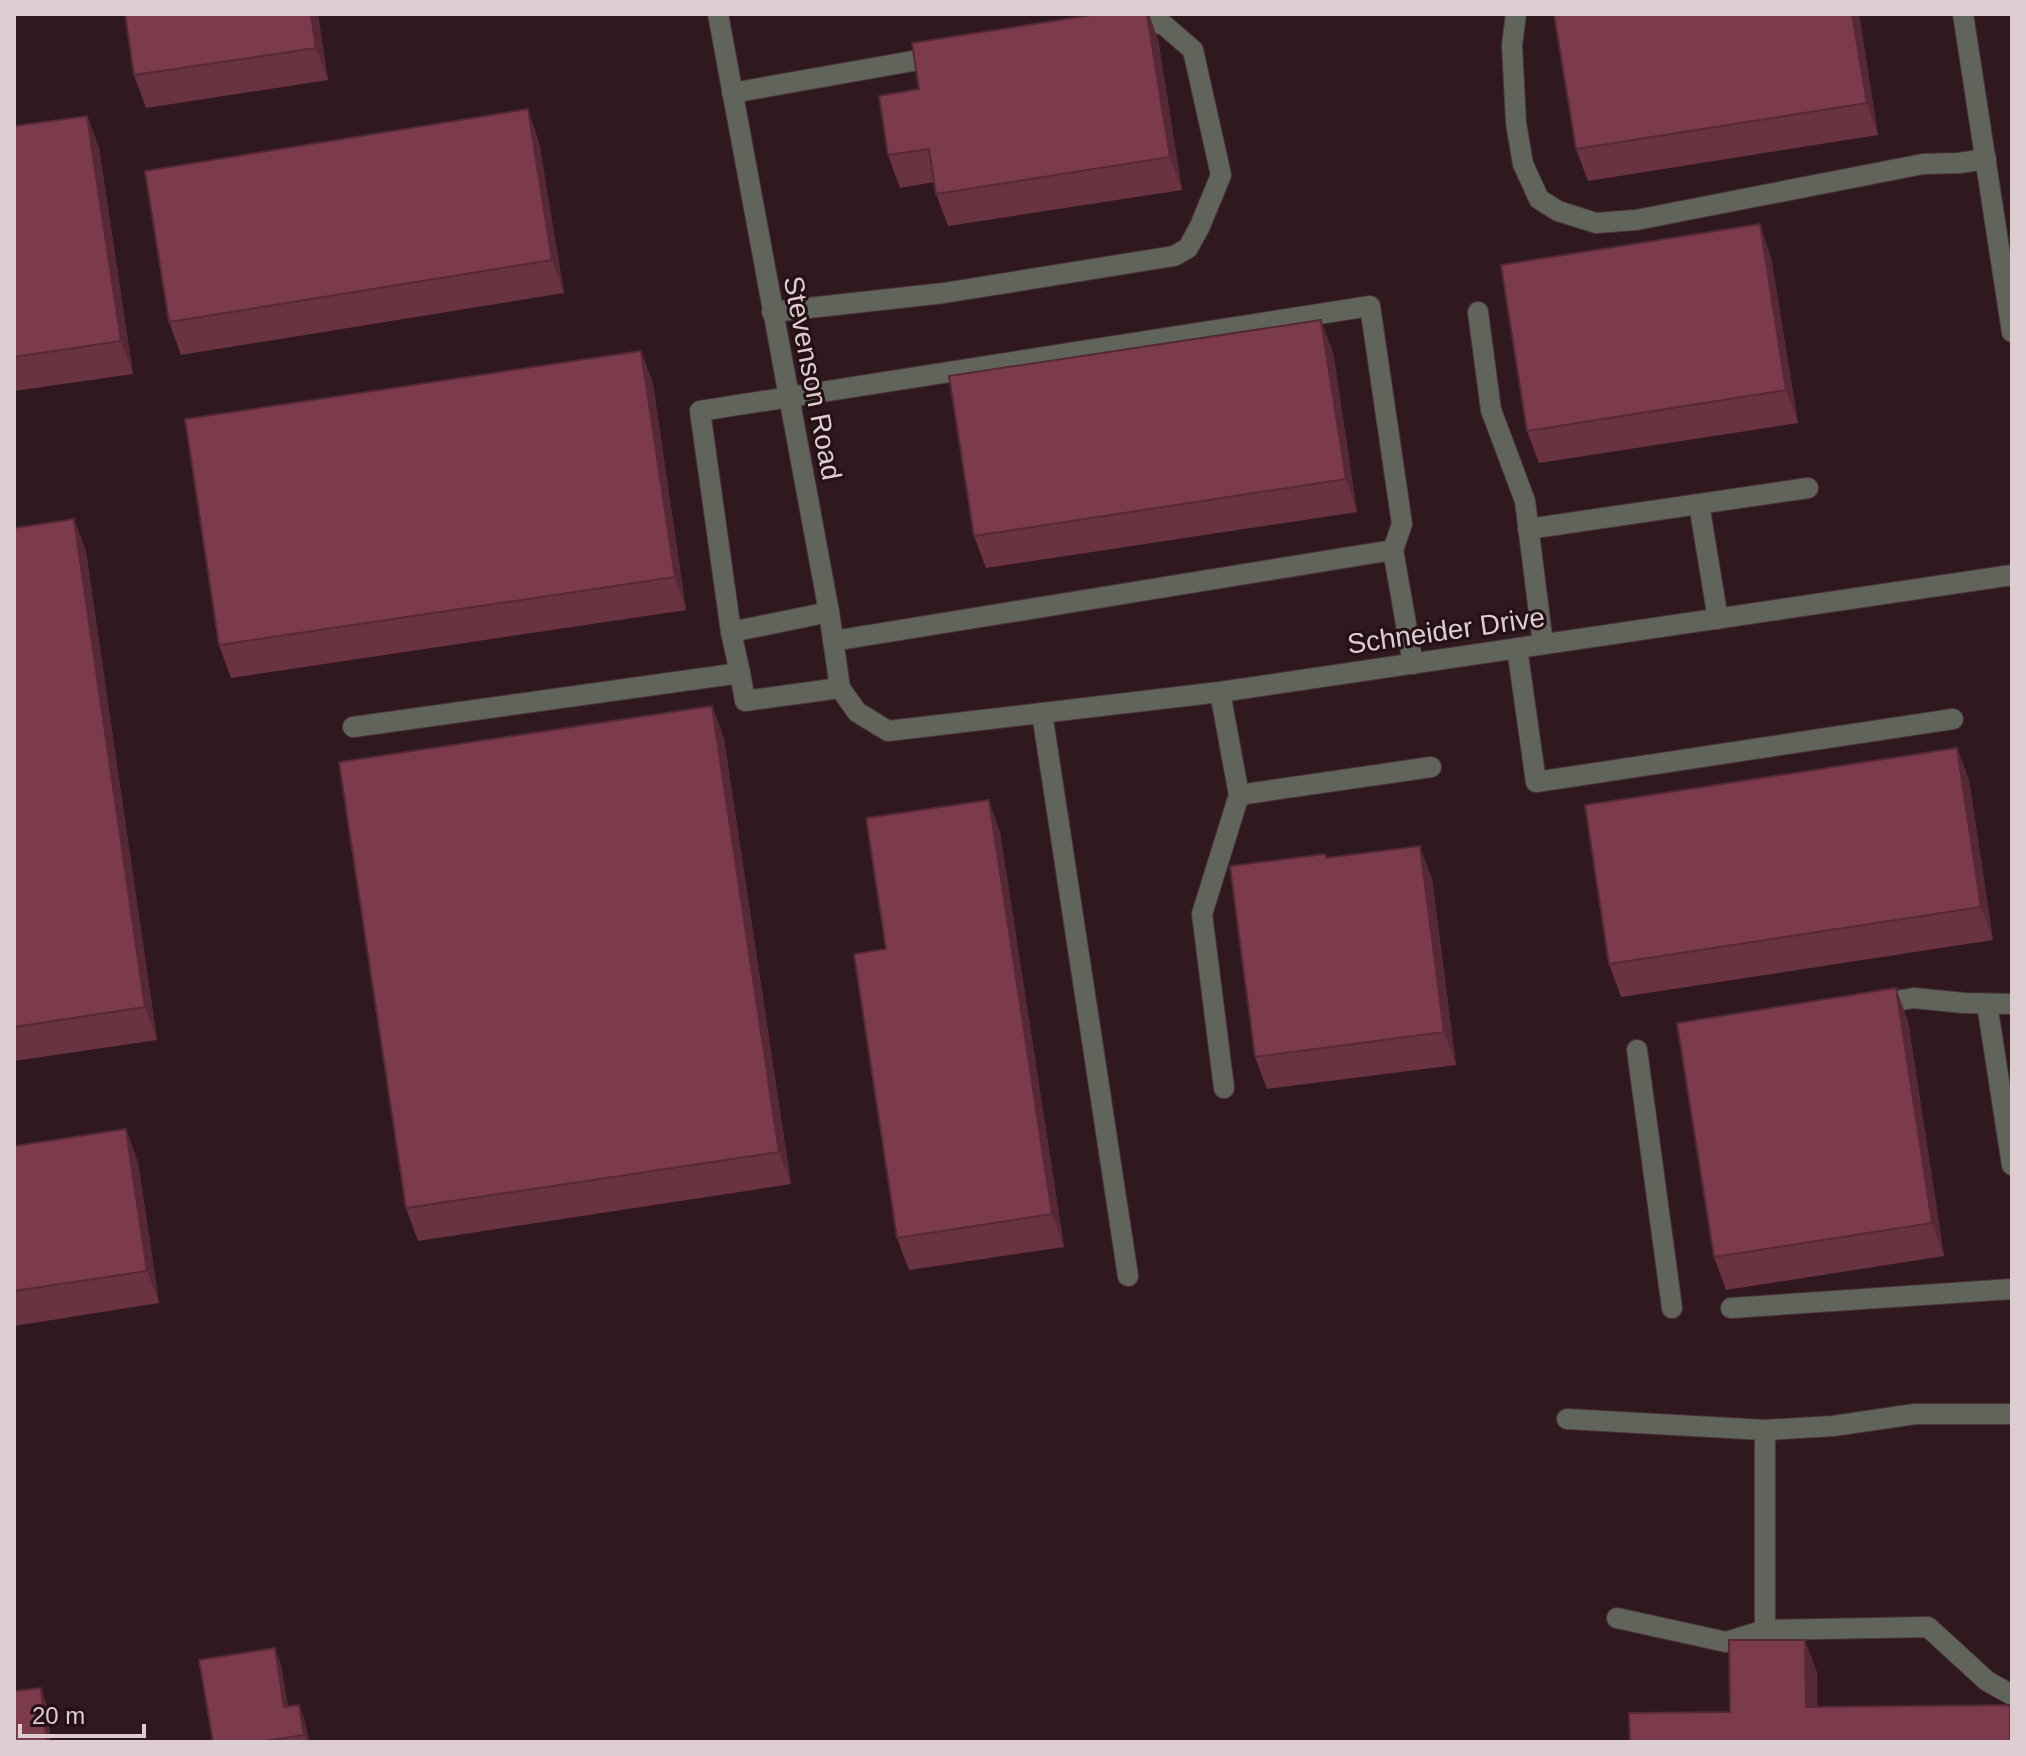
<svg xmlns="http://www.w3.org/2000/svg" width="2026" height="1756" font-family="Arial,sans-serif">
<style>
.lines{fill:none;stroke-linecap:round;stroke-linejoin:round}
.minor-casing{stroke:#4b363b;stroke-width:22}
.minor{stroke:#60645a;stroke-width:20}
.wall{fill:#6a3342}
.shaded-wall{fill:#562936}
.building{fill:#7b3b4d;stroke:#562936;stroke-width:2}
.labels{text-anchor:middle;stroke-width:6;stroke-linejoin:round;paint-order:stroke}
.street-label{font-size:28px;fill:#ddcdd1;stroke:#251016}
</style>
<rect width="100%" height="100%" fill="#2f191f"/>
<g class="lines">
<defs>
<g id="minor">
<polyline points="718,14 829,612 840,688 857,712 888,731 1220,692 2012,575"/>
<polyline points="1516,14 1512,45 1516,123 1523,164 1539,199 1558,211 1596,223 1636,220 1923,164 1959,163 1986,159"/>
<polyline points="1963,14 2012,332"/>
<polyline points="732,93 941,56"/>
<polyline points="772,312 944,293 1174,256 1188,248 1200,226 1221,175 1193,50 1164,25 1125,18"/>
<polyline points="1478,312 1491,410 1525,501 1543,644"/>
<polyline points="1699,504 1718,619"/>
<polyline points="1528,529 1808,488"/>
<polyline points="731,632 700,411 1370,306 1402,524 1393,550"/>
<polyline points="833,641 1393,550 1413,664"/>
<polyline points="1517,648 1536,782 1953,719"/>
<polyline points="740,673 731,632 829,612"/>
<polyline points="1220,692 1239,795 1202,914 1224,1088"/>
<polyline points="1042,713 1128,1276"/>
<polyline points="353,727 740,673 745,701 840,688"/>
<polyline points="1239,795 1431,767"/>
<polyline points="1877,1004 1914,998 1964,1003 2012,1004"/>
<polyline points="1987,1004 2012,1165"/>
<polyline points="1637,1050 1672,1308"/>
<polyline points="1731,1308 2012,1289"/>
<polyline points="1567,1419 1765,1430 1833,1426 1915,1414 2012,1414"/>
<polyline points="1617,1618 1726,1642 1765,1630 1928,1627 1987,1681 2012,1695"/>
<polyline points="1765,1630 1765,1430"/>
</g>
</defs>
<!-- minor casing -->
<use href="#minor" class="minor-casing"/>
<!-- minor -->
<use href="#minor" class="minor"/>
</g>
<!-- wall -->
<g class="wall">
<polygon points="125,14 325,14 318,15 328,80 146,108 134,75"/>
<polygon points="1554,14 1859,14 1878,135 1588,181 1576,149"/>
<polygon points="1158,39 1182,190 948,226 936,194 934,182 900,188 888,155"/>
<polygon points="87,116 99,148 133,374 14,391 14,126"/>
<polygon points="539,142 564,293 181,355 169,322"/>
<polygon points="1771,257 1798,423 1539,463 1527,431"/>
<polygon points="641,351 653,384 686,610 231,678 219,645"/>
<polygon points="1333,352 1357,512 986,568 974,536"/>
<polygon points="74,519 86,552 157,1040 14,1061 14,528"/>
<polygon points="712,706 724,739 791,1184 418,1241 406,1208"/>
<polygon points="1957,748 1969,780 1993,940 1621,997 1609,964"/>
<polygon points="1000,832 1064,1247 909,1270 897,1238 886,949"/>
<polygon points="1325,854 1327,858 1432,879 1456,1065 1267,1089 1255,1057"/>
<polygon points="1908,1021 1944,1256 1726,1290 1714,1257"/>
<polygon points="14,1146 138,1162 159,1303 14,1326"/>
<polygon points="281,1665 288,1707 299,1705 305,1722 309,1742 213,1742"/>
</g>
<!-- shaded-wall -->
<g class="shaded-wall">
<polygon points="311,14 318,15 328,80 316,48"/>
<polygon points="1147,14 1149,14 1158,39 1182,190 1170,157"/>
<polygon points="1852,14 1859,14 1878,135 1867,103"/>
<polygon points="528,109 539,142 564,293 552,260"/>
<polygon points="87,116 99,148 133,374 121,341"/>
<polygon points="1760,224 1771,257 1798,423 1786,390"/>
<polygon points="1321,320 1333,352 1357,512 1346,479"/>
<polygon points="641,351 653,384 686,610 675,577"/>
<polygon points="74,519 86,552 157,1040 145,1007"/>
<polygon points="712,706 724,739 791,1184 779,1152"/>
<polygon points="1957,748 1969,780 1993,940 1981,907"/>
<polygon points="989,800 1000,832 1064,1247 1052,1214"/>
<polygon points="1420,846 1432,879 1456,1065 1444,1032"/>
<polygon points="1896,988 1908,1021 1944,1256 1932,1223"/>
<polygon points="126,1129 138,1162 159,1303 147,1271"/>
<polygon points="1805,1640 1817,1672 1818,1739 1806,1707"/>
<polygon points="275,1648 281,1665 291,1724 284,1707"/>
<polygon points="41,1688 47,1705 51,1742 47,1742"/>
<polygon points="299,1705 305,1722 309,1742 307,1742 304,1735"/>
<polygon points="2010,1705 2012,1711 2012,1742 2010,1742"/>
</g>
<!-- building -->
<g class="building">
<polygon points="125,14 311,14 316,48 134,75"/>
<polygon points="1098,14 1147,14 1170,157 936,194 929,149 888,155 879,96 919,89 912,43"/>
<polygon points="1554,14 1852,14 1867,103 1576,149"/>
<polygon points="528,109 552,260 169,322 145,171"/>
<polygon points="87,116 121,341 14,357 14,126"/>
<polygon points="1760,224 1786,390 1527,431 1501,265"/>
<polygon points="1321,320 1346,479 974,536 949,376"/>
<polygon points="641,351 675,577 219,645 185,419"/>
<polygon points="74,519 145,1007 14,1027 14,528"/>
<polygon points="712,706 779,1152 406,1208 339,762"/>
<polygon points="1957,748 1981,907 1609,964 1585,805"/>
<polygon points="989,800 1052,1214 897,1238 854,954 886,949 866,818"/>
<polygon points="1420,846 1444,1032 1255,1057 1230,866 1325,854 1326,858"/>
<polygon points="1896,988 1932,1223 1714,1257 1677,1023"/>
<polygon points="126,1129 147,1271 14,1291 14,1146"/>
<polygon points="1729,1640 1805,1640 1806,1707 2010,1705 2010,1742 1630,1742 1629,1713 1730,1712"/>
<polygon points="275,1648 284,1707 299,1705 304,1735 258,1742 213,1742 199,1660"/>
<polygon points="41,1688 47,1742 14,1742 14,1691"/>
</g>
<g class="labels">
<!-- street labels -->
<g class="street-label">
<text transform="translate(813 378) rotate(79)" y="10">Stevenson Road</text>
<text transform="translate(1446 630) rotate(-8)" y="10">Schneider Drive</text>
</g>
</g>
<!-- border -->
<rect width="2026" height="1756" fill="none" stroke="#ddcdd1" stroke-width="32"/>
<!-- scale -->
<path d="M20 1724v12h124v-12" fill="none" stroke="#ddcdd1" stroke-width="4"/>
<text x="32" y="1724" font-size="24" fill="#ddcdd1" stroke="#251016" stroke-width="6" paint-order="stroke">20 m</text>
</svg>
